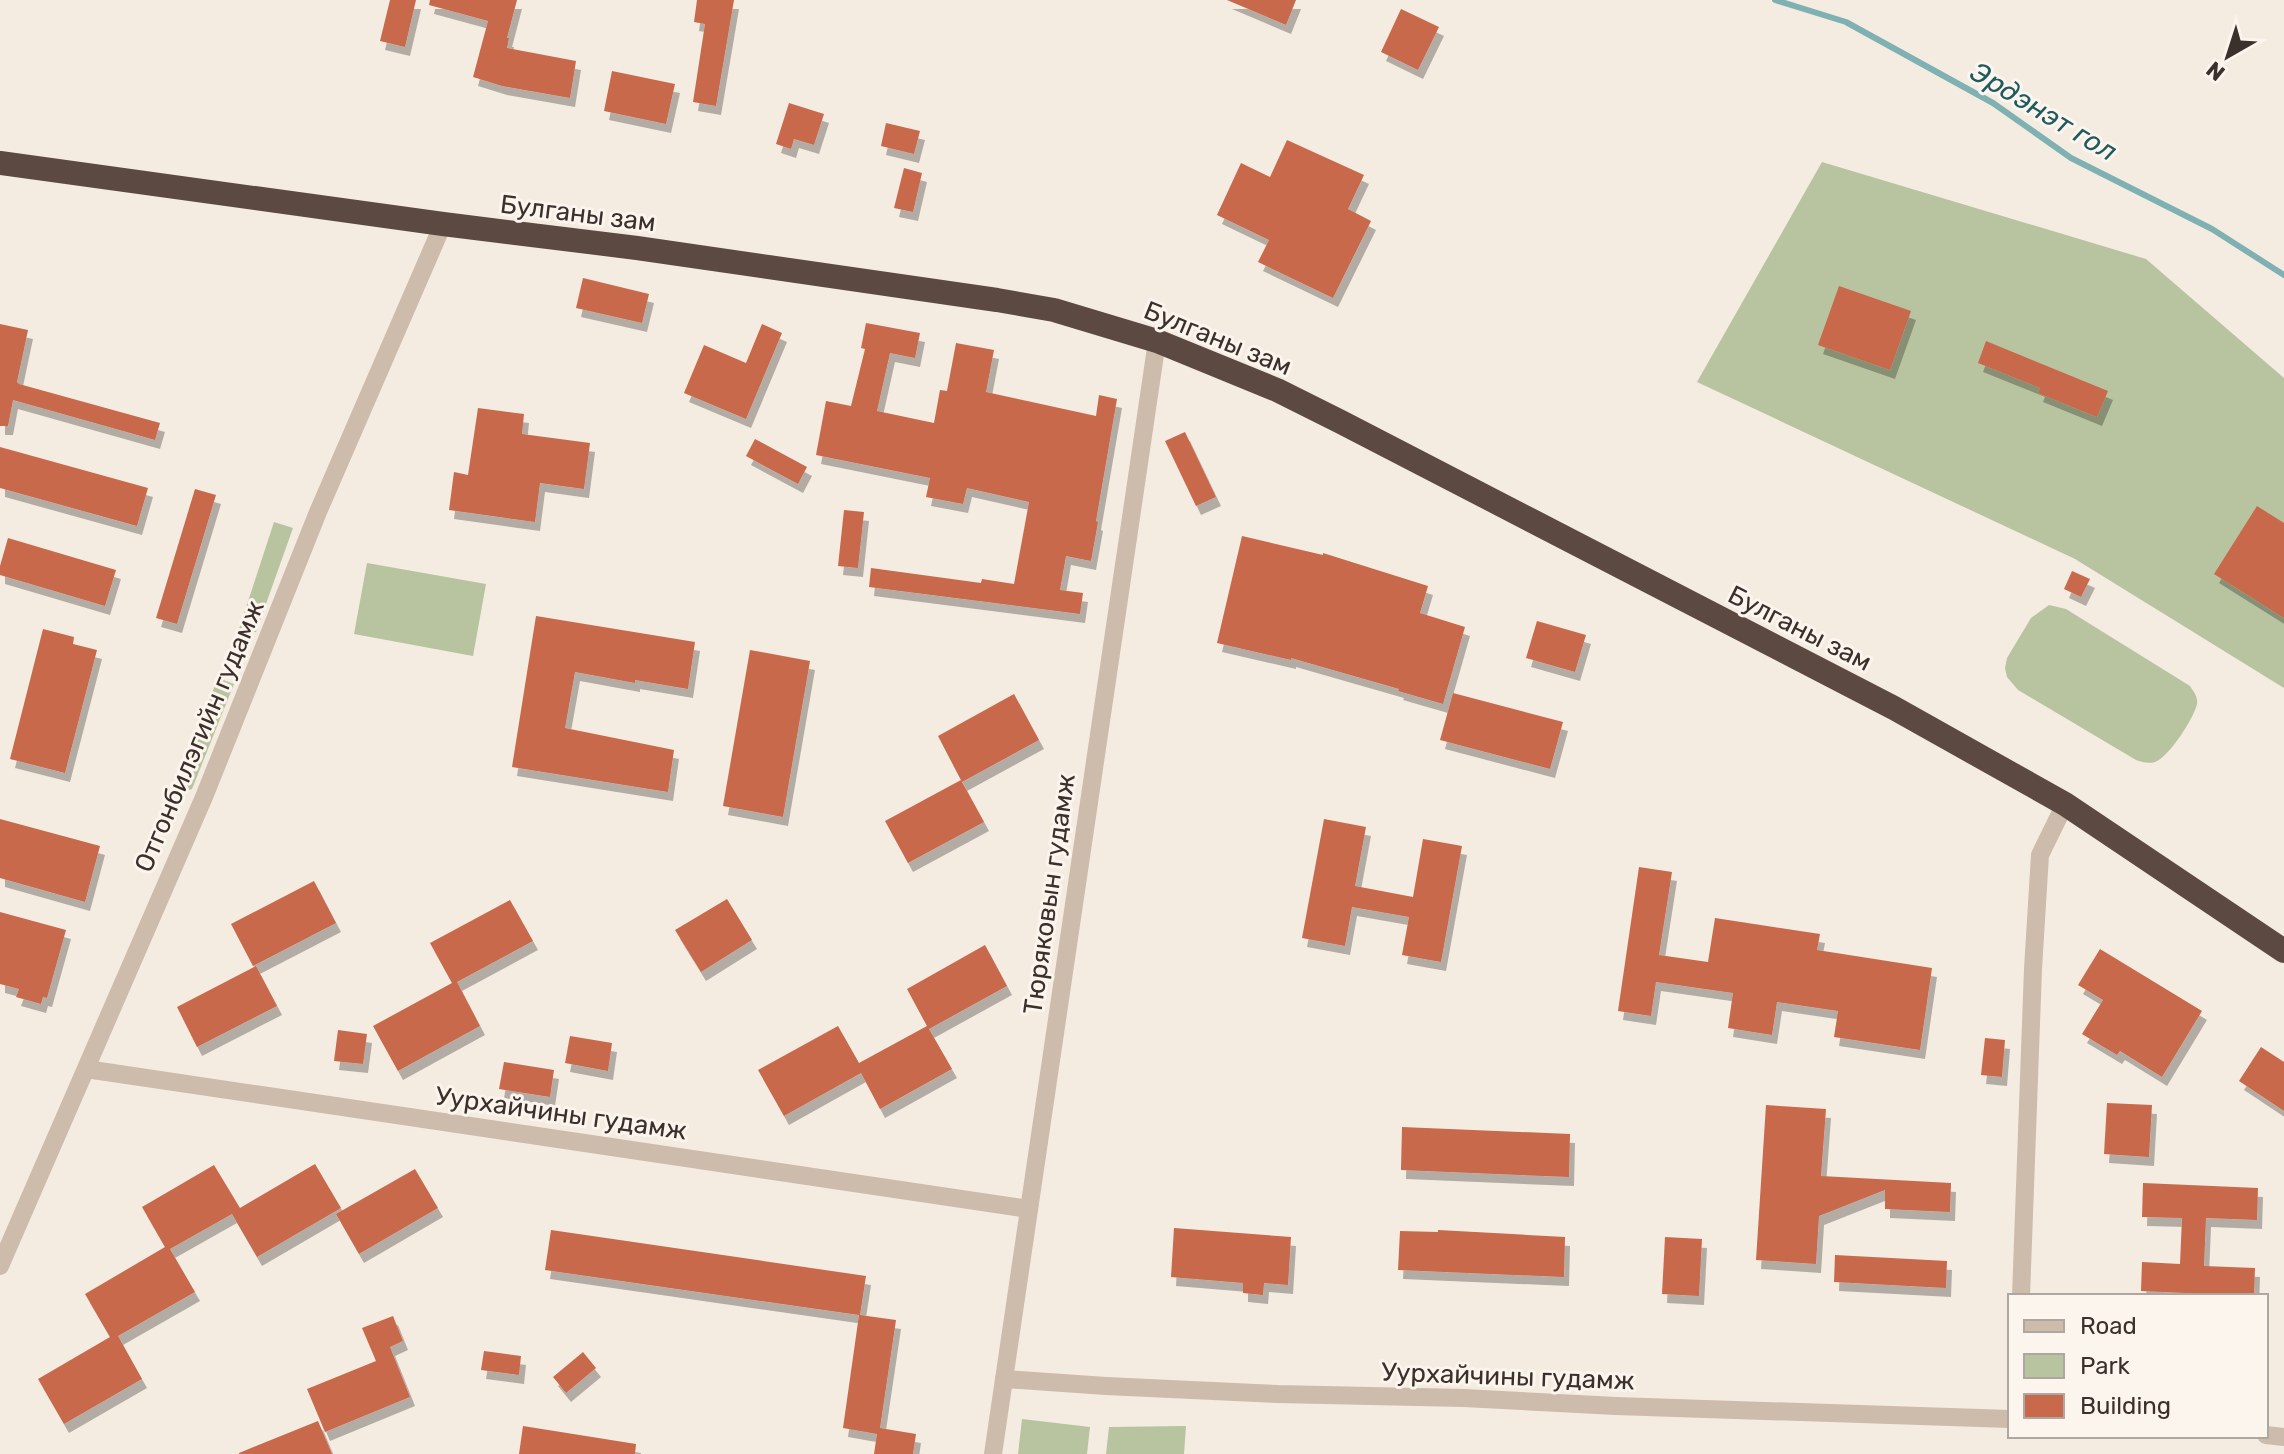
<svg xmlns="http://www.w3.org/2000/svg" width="2284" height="1454" font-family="Rubik,sans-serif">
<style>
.green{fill:#b8c4a0}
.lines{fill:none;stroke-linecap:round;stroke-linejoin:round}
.stream{stroke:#7fb0b2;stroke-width:6}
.building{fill:#c8694b;filter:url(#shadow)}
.street{stroke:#cdbbac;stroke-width:18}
.highway{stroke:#5c4a42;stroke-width:24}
.labels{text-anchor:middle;stroke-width:6;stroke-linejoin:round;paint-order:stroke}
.street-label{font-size:26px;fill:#3b302b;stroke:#fbf5ee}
.water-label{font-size:28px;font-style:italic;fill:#1f5a5e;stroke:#fbf5ee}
</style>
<defs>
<filter id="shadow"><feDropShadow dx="5" dy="9" stdDeviation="0" flood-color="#0004"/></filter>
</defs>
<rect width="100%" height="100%" fill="#f4ebe1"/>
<!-- green -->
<g class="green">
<polygon points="1822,162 2146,259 2284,378 2284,688 2075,559 1697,382"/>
<polygon points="274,522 293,528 256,632 239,629"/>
<polygon points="367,563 486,584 473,656 354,634"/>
<path d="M2049 605 2066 609 2190 686C2194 692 2198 697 2197 704 2194 718 2169 757 2155 762 2148 764 2142 762 2136 760L2018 690 2007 677 2005 668 2007 658 2031 618Z"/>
<polygon points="218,678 234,684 192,789 171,796"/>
<polygon points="1022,1419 1090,1427 1087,1454 1018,1454"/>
<polygon points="1186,1426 1184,1454 1106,1454 1109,1427"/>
</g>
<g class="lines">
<!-- stream -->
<polyline class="stream" points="1775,0 1846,22 1993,103 2071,158 2212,229 2284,275"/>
</g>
<!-- building -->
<g class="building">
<polygon points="390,0 416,0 405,47 380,41"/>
<polygon points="430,0 517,0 507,38 509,38 507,48 576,61 570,98 502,86 473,77 488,21 429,5"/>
<polygon points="697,0 734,0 716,106 693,102 705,24 694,22"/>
<polygon points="1227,0 1296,0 1286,25"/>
<polygon points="1401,9 1439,27 1418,70 1381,52"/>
<polygon points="612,71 675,84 666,124 604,111"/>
<polygon points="789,103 824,114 814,145 794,139 791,149 776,144"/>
<polygon points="886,123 920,131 914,154 881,146"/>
<polygon points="1287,140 1364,175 1348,209 1371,221 1333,298 1258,262 1269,240 1217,215 1241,163 1270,177"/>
<polygon points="904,168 922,173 913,212 894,208"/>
<polygon points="583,278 649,294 642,323 576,308"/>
<polygon points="1839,286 1911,311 1890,370 1818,345"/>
<polygon points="866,323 920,333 915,358 890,353 877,411 934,423 940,390 947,391 956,343 994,350 986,392 1096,416 1099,395 1117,399 1096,521 1098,522 1091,561 1066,556 1060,590 1083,593 1080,614 869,587 871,568 981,583 982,579 1014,584 1029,502 967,488 963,504 926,497 930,478 816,455 826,401 851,406 865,349 861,348"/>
<polygon points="0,324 28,330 17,382 19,384 160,423 155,440 13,400 8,426 0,426"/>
<polygon points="762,324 782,333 746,419 684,393 704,345 746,363"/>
<polygon points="1986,341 2108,391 2097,417 2038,393 2040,388 1978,363"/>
<polygon points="478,408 524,414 522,434 590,443 584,489 540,483 535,522 449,510 454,472 468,475"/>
<polygon points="1185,432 1216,497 1196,506 1165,441"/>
<polygon points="755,439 807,467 798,484 746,456"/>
<polygon points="0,447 148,488 137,526 0,488"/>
<polygon points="195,489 216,495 177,624 156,618"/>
<polygon points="2257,506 2284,523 2284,618 2214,574"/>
<polygon points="844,510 864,512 858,568 838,566"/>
<polygon points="1242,536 1323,555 1323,553 1428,586 1420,613 1465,627 1443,704 1398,691 1399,689 1291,658 1291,660 1217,643"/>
<polygon points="8,538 116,570 105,606 0,575 0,566"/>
<polygon points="2072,571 2090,579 2081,597 2064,589"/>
<polygon points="536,616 695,642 688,689 635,680 635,683 575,672 565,728 674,750 668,792 512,767"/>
<polygon points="1537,621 1586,635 1575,672 1526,658"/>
<polygon points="43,629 74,637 73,644 97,650 65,773 10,759"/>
<polygon points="750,650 810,661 783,817 723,806"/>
<polygon points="1453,693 1563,722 1550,769 1440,740"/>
<polygon points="1014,694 1039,740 962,782 938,736"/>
<polygon points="961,780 984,822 908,863 885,821"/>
<polygon points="0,819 100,846 85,902 0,878"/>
<polygon points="1324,819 1366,827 1355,886 1413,897 1423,839 1462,846 1441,962 1402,955 1409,917 1352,907 1345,946 1302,938"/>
<polygon points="1639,867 1672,872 1659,955 1708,962 1715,918 1820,934 1817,950 1932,968 1920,1050 1834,1037 1838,1011 1777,1002 1772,1035 1728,1028 1733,993 1656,982 1651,1016 1618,1011"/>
<polygon points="314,881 336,923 253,966 231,924"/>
<polygon points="727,899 752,940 701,972 675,930"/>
<polygon points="510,900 533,941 457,982 480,1026 398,1071 373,1026 452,983 430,943"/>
<polygon points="0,912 66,930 47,998 43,997 41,1004 16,997 19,989 0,984"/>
<polygon points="985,945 1007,986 929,1029 952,1069 880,1109 861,1073 784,1116 758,1070 838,1026 859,1063 927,1026 907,989"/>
<polygon points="2100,949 2202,1011 2162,1077 2120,1051 2117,1055 2082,1034 2103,1000 2078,985"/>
<polygon points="256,966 277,1006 197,1047 177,1007"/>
<polygon points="338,1030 367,1034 363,1064 334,1061"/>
<polygon points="570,1036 612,1043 608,1071 565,1063"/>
<polygon points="1985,1038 2005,1040 2002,1077 1981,1075"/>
<polygon points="2261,1047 2284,1062 2284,1111 2239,1081"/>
<polygon points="504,1062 554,1070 550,1097 499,1089"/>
<polygon points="2107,1103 2152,1105 2149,1157 2104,1154"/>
<polygon points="1766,1105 1826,1109 1821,1176 1951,1183 1950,1212 1885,1209 1885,1190 1819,1216 1816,1264 1756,1260"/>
<polygon points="1402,1127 1570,1134 1569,1177 1401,1170"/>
<polygon points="315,1164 341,1208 257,1257 232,1214 170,1249 195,1292 118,1336 142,1379 64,1424 38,1379 110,1337 85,1294 165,1247 142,1207 214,1165 240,1208"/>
<polygon points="415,1169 438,1208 359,1254 336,1214"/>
<polygon points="2143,1183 2258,1188 2257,1220 2206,1218 2204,1266 2255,1268 2254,1296 2141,1291 2142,1262 2180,1264 2182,1218 2142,1217"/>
<polygon points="1174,1228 1291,1237 1288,1285 1264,1283 1263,1295 1243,1293 1243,1283 1171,1277"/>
<polygon points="551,1230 866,1276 860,1315 896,1320 880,1428 916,1434 913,1454 874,1454 877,1434 843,1428 859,1315 545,1270"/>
<polygon points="1438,1230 1565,1237 1564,1277 1398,1270 1400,1231 1438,1232"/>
<polygon points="1665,1237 1702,1239 1699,1296 1662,1294"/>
<polygon points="1835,1255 1947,1261 1946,1288 1834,1282"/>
<polygon points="393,1316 403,1341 390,1347 410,1397 325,1432 307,1389 376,1361 362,1328"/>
<polygon points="484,1351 521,1356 519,1375 481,1370"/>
<polygon points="583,1352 596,1368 566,1393 553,1377"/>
<polygon points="318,1421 332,1454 239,1454 239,1453"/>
<polygon points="523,1426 636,1444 635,1454 519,1454"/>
</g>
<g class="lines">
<!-- street -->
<g class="street">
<polyline points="86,1069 1029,1209"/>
<polyline points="0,1266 204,797 318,512 443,224"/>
<polyline points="2021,1296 2033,969 2040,855 2065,804"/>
<polyline points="1004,1379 1106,1386 1277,1394 1464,1398 1616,1406 2010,1419"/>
<polyline points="2266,1435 2284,1437"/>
<polyline points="993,1454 1157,341"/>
</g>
<!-- highway -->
<polyline class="highway" points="0,163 443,224 637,248 997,300 1054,310 1157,341 1277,390 1341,422 1894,708 2065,804 2284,951"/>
</g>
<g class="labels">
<!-- street labels -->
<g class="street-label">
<text transform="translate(578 213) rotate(7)" y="9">Булганы зам</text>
<text transform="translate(1218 338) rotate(22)" y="9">Булганы зам</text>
<text transform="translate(1800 628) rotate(27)" y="9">Булганы зам</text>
<text transform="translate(199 736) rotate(-67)" y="9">Отгонбилэгийн гудамж</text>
<text transform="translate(1049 894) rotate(-82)" y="9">Тюряковын гудамж</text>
<text transform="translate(561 1113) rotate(8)" y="9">Уурхайчины гудамж</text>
<text transform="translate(1508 1376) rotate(2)" y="9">Уурхайчины гудамж</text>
</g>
<!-- water labels -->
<g class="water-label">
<text transform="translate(2044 111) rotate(31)" y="10">Эрдэнэт гол</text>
</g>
</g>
<!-- legend -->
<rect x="2008" y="1294" width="260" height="144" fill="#fbf5ee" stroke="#aea6a0" stroke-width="2"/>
<rect x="2024" y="1320" width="40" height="12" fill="#cdbbac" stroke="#aea6a0" stroke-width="2"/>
<text x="2080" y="1334" font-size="24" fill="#3b302b">Road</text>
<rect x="2024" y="1354" width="40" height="24" fill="#b8c4a0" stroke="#aea6a0" stroke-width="2"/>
<text x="2080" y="1374" font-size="24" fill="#3b302b">Park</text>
<rect x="2024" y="1394" width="40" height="24" fill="#c8694b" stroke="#aea6a0" stroke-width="2"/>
<text x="2080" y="1414" font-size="24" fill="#3b302b">Building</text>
<!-- north arrow -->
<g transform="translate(2228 56) rotate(219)" stroke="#fbf5ee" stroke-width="6" paint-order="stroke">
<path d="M0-6L14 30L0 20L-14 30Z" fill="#3b302b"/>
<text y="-12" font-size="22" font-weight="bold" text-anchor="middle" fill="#3b302b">N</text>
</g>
</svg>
